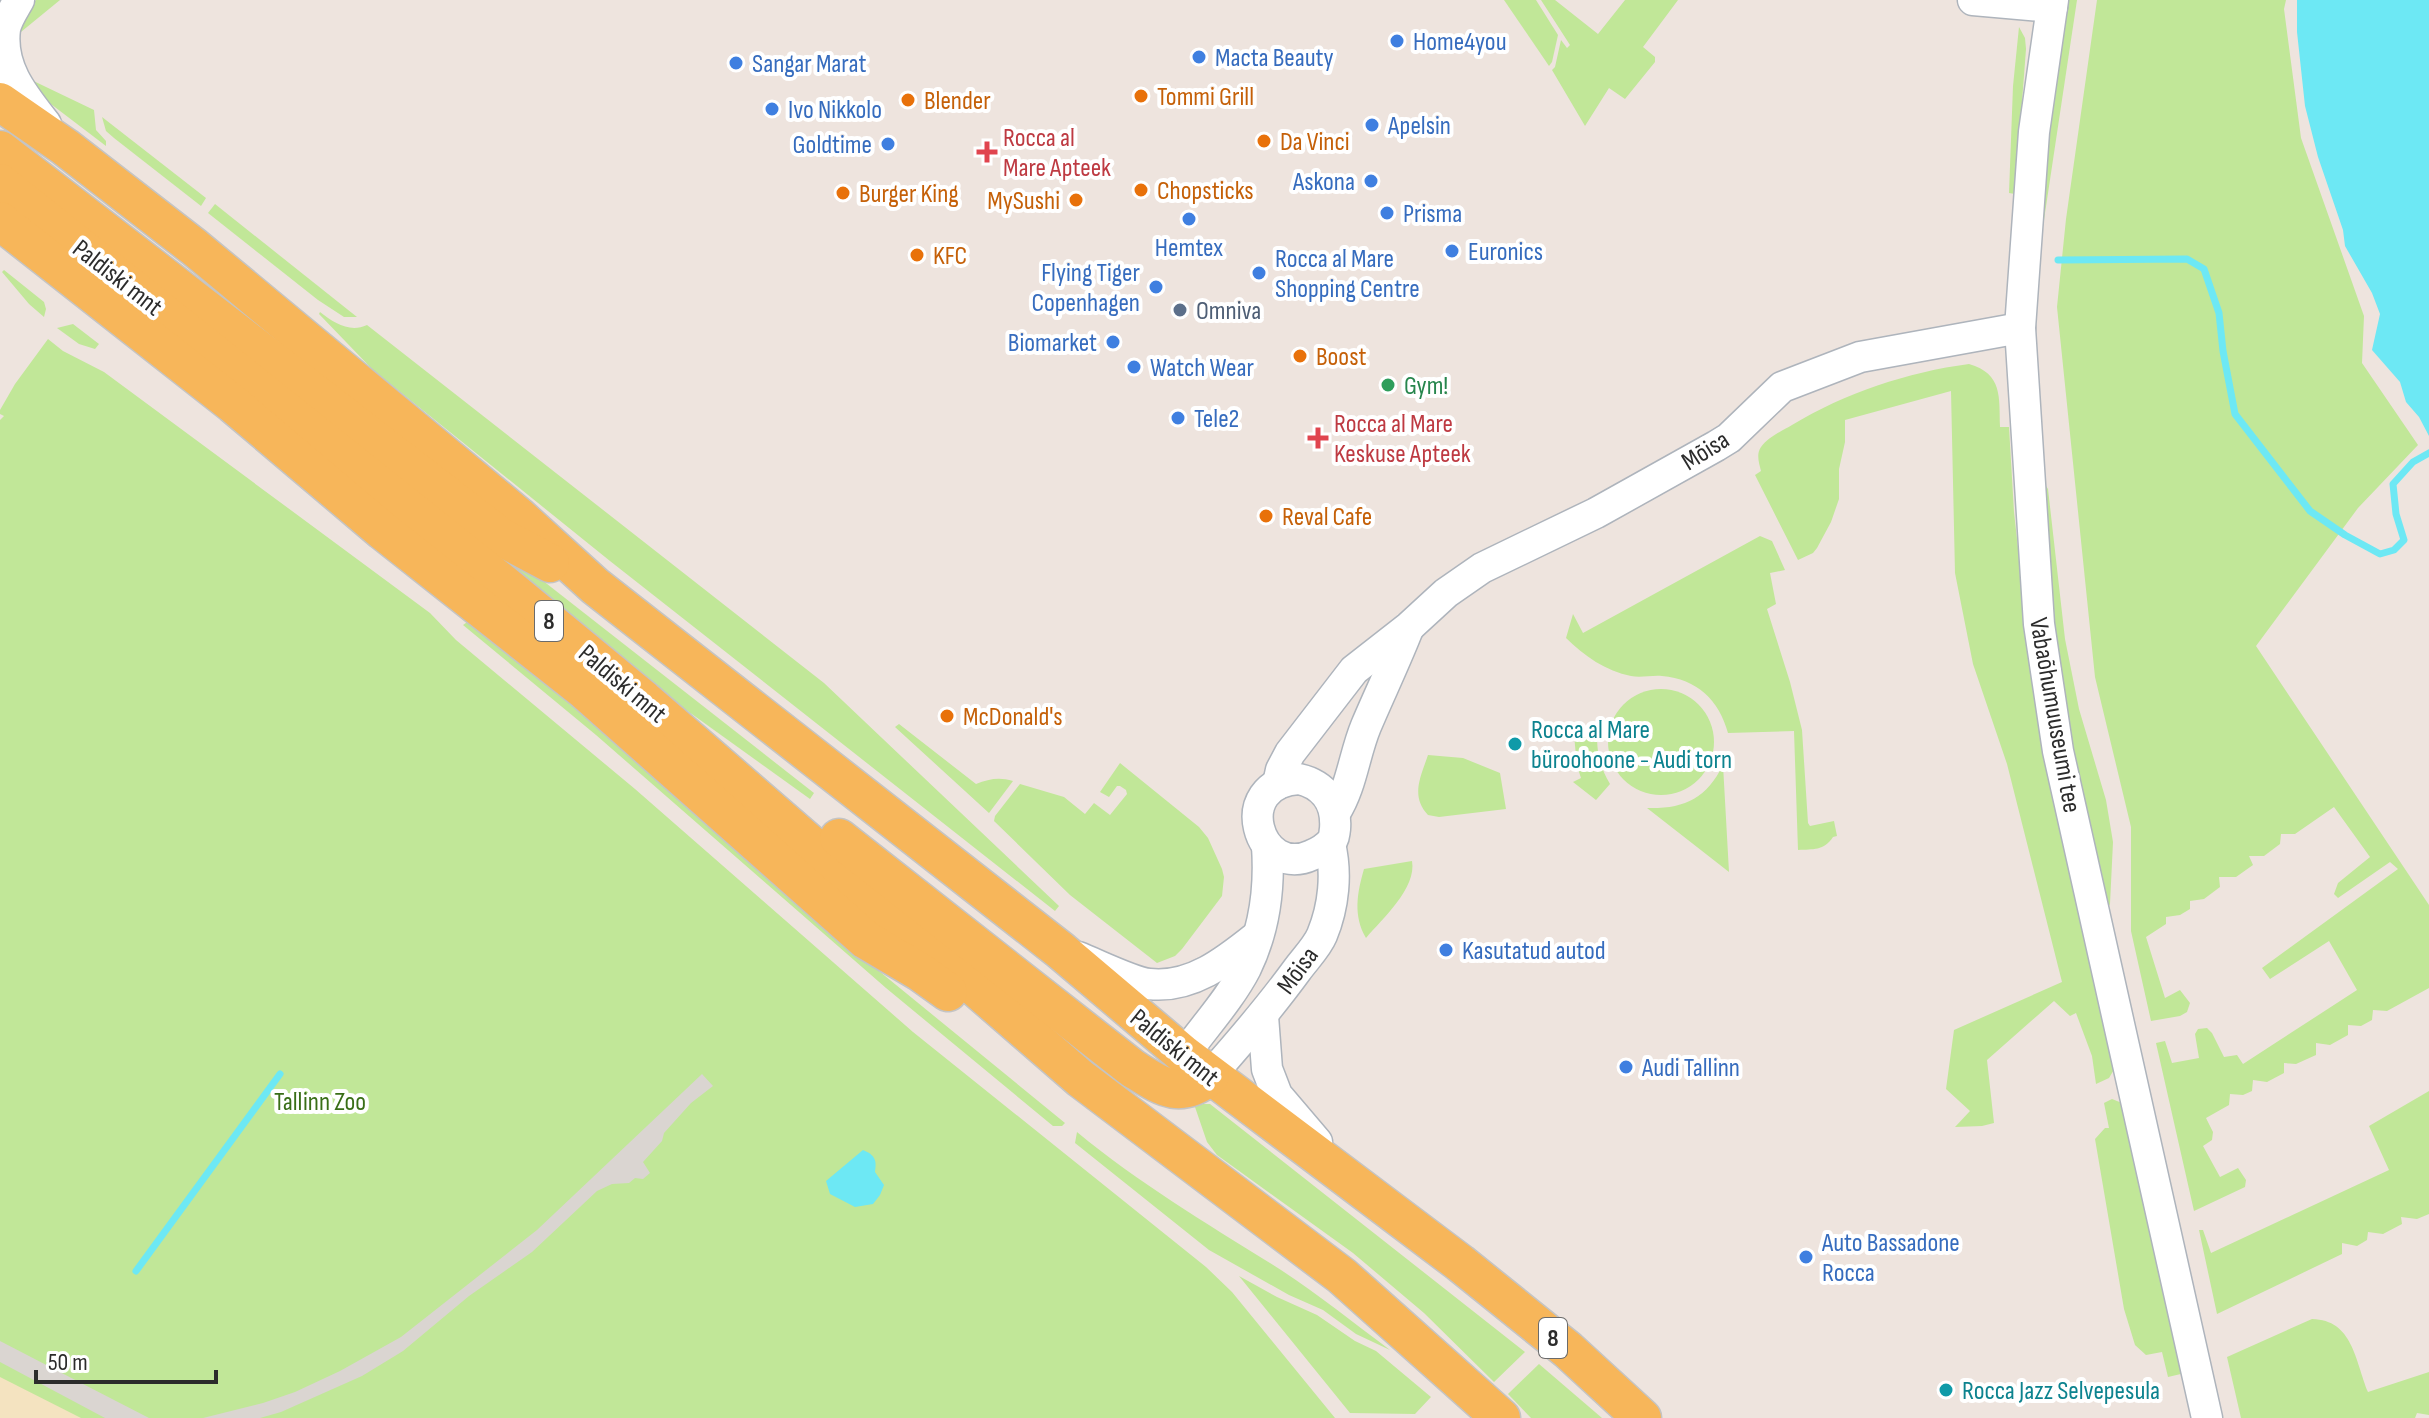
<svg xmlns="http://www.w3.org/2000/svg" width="2429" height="1418" font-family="'Sofia Sans Condensed',sans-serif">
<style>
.green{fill:#c1e798}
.sand{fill:#f4e3c0}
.plaza{fill:#dad5d1}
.water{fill:#6de8f4}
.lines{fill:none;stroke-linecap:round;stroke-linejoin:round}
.stream{stroke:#6de8f4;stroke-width:7}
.minor-casing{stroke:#aeb4bc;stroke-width:33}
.major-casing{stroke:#c4c4c4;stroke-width:41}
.minor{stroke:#fff;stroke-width:30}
.major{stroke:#f7b65a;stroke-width:38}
.shop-dot{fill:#3f7fe0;stroke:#fff;stroke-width:3}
.food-dot{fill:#e8710a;stroke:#fff;stroke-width:3}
.health-dot{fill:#e0444e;stroke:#fff;stroke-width:3}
.service-dot{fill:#5c6f8a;stroke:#fff;stroke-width:3}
.leisure-dot{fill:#2e9e5b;stroke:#fff;stroke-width:3}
.culture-dot{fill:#0f9aa8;stroke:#fff;stroke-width:3}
.labels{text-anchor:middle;stroke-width:8;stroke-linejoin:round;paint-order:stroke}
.shield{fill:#fff;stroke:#6b6b6b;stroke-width:2}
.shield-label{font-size:24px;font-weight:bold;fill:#2c2c2c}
.shop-label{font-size:26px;fill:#366cbe;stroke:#fff;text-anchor:start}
.food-label{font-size:26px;fill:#c56008;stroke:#fff;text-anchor:start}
.health-label{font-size:26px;fill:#be3a42;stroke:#fff;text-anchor:start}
.street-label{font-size:26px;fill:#2c2c2c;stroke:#fff}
.service-label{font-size:26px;fill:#4e5e75;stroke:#fff;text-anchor:start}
.leisure-label{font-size:26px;fill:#27864d;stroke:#fff;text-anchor:start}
.culture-label{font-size:26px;fill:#0d838f;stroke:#fff;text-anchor:start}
.park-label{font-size:26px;fill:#396e17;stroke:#fff}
</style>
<rect width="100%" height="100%" fill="#eee4de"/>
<!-- green -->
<g class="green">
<polygon points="36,0 60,0 16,36 24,16"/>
<polygon points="1504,0 1536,0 1558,35 1552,62 1549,66"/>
<polygon points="1541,0 1555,0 1598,34 1625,0 1678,0 1643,47 1655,57 1655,62 1625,99 1609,88 1585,126 1552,70 1555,67 1561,40 1567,48 1570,45"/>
<polygon points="2069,0 2077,0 2042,233 2046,144"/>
<polygon points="2097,0 2286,0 2284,9 2301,138 2364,316 2362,363 2418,445 2358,508 2256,646 2429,905 2429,988 2387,1011 2373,1010 2372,1020 2361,1026 2348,1025 2348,1035 2330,1045 2316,1043 2316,1055 2296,1064 2284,1063 2284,1073 2267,1082 2253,1080 2252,1091 2243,1095 2230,1094 2229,1105 2206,1118 2213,1132 2212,1140 2203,1146 2220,1177 2238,1168 2246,1180 2245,1187 2194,1211 2156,1043 2165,1041 2172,1063 2199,1058 2195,1034 2198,1029 2207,1028 2212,1033 2224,1057 2237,1055 2243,1064 2357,990 2329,941 2270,979 2262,968 2398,869 2390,862 2338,898 2334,894 2338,883 2370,857 2334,807 2295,834 2281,834 2280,844 2264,856 2249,856 2253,865 2236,877 2219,877 2220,887 2204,899 2190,901 2190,909 2180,915 2166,917 2166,924 2146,937 2165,998 2180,990 2190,1003 2187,1012 2180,1016 2151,1021 2131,931 2131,827 2095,677 2057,307 2066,219"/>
<polygon points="2019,27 2025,38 2026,49 2015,194 2009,193 2013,86"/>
<polygon points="21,75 94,110 96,130 106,141 106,146 43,98"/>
<polygon points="102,117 206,198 201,206 114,138 106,131"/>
<polygon points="215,204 357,317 344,317 318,300 208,213"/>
<polygon points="4,270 44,302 46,309 44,317 29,304 2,272"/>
<path d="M320 312C334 323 350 333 367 325L824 683 1059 906 1055 911 610 561 373 370 319 314Z"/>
<polygon points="73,324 99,344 95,349 79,344 57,328"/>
<polygon points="48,339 63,351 104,372 430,613 456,640 635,789 913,1032 1206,1267 1232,1292 1335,1418 0,1418 0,420 4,416 0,414 0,410 15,384"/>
<path d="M1969 364C2003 374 1999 397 2000 427H2009L2014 512 2028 639 2115 1068 2109 1078 2096 1084 2092 1056 2076 1013 2070 1016 2054 1001 1987 1060 1994 1123 1982 1126 1955 1127 1970 1111 1946 1089 1954 1030 2062 982 2007 764 1973 664 1955 573 1951 391 1845 420V442L1839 469V499L1831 522 1817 548 1813 553 1798 560 1755 475 1761 471C1759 463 1756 454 1761 447 1768 437 1782 431 1792 425 1845 393 1908 372 1969 364Z"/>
<polygon points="2041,485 2046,486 2048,489 2065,639 2079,709 2106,800 2113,842 2110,904 2108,908 2072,759 2054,648"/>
<polygon points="420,488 542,580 814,793 810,799 618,661"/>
<path d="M1760 536 1772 541 1785 570 1770 573 1776 604 1767 609 1790 682 1802 730 1808 823 1810 826 1834 821 1837 836 1833 837C1824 851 1813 849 1798 850L1794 731 1728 733C1719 700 1697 679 1662 676 1652 675 1641 678 1631 676 1606 671 1584 656 1566 638L1573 614 1583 633Z"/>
<polygon points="470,620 697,810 879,971 1065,1123 1062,1126 1053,1126 886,988 596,735 463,625"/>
<circle cx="1661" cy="742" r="53"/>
<path d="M899 724 976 784C989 779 999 777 1013 781L989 813 895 727Z"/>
<path d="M1597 734C1597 754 1600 767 1610 784L1596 800 1573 782 1581 778 1577 766 1574 735Z"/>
<path d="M1428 755 1463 758 1500 773 1506 809 1439 817 1428 815C1410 796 1421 776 1428 755Z"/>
<polygon points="1120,763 1199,827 1208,838 1222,869 1224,877 1222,896 1182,949 1175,956 1157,963 1070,895 994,821 995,816 1020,784 1064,797 1085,814 1094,803 1110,815 1127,794 1126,790 1120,786 1117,786 1109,797 1100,792"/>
<path d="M1723 765 1729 872 1647 808C1684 809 1706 799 1723 765Z"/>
<path d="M1412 861C1417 888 1382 919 1366 938 1353 916 1357 893 1364 869Z"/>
<polygon points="2429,1091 2429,1214 2417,1219 2401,1217 2402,1224 2383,1234 2368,1232 2367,1240 2357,1246 2342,1243 2342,1254 2217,1314 2199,1230 2203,1230 2211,1253 2389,1170 2369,1126"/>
<polygon points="2112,1099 2122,1103 2185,1373 2168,1377 2162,1352 2146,1355 2135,1345 2124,1309 2095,1139 2105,1128 2109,1128 2104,1103"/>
<polygon points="1203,1104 1210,1104 1525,1352 1494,1382 1424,1313 1353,1253 1217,1155 1207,1142 1195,1107"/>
<path d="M1077 1132C1141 1185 1211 1226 1281 1270 1319 1295 1354 1323 1390 1350L1356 1334 1323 1310 1289 1295 1209 1250 1075 1143Z"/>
<polygon points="1239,1276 1277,1297 1317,1315 1355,1341 1376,1351 1431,1397 1415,1414 1350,1413"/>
<path d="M2312 1319C2353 1320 2355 1360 2368 1392L2429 1372V1415L2417 1413 2415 1418H2241L2227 1357Z"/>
<polygon points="1539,1364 1602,1418 1531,1418 1508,1394"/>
</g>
<!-- sand -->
<polygon class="sand" points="0,1377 81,1418 0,1418"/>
<!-- plaza -->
<g class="plaza">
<polygon points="702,1074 713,1086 691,1103 664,1133 662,1141 643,1162 650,1173 643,1179 635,1178 629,1183 612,1184 597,1191 532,1252 469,1296 403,1351 362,1376 281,1412 260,1418 203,1418 263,1403 295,1392 340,1371 401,1337 537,1230"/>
<polygon points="0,1341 83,1384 149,1418 105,1418 0,1362"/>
</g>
<!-- water -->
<g class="water">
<polygon points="2297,0 2429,0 2429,436 2419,417 2406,402 2400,382 2372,350 2380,314 2372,293 2345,246 2343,230 2318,157 2305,106 2297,32"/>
<path d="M863 1150C875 1155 877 1160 875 1172L884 1185 880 1195 873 1204 855 1207 830 1194 826 1181Z"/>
</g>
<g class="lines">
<!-- stream -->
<g class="stream">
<polyline points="2058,260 2187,259 2204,269 2219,313 2223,351 2235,414 2310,511 2345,535 2380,554 2394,550 2404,540 2396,514 2393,484 2413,462 2429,453"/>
<polyline points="136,1271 280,1074"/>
</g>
<defs>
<g id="minor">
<path d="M19 0C14 9 7 19 5 29 0 68 24 96 46 124"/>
<polyline points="1973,0 2052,7"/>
<polyline points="2053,0 2034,132 2020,328 2039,624 2058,751 2207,1418"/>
<path d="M1299 779C1325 785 1337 803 1335 829 1334 835 1335 835 1332 841 1327 847 1319 852 1312 855 1258 880 1229 783 1299 779Z"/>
<polyline points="1278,784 1281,770 1290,753 1354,670 1409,627 1446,593 1482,568 1596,513 1716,446 1729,438 1782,387 1860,357 2020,328"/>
<path d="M1335 813C1352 786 1354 755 1366 726 1380 693 1395 662 1408 629"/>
<path d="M1078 957C1096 964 1132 982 1149 984 1191 989 1226 961 1256 937"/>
<polyline points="1263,1016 1267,1069 1277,1095 1317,1142"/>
<path d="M1184 1055C1204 1027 1230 999 1246 968 1265 929 1270 888 1267 846"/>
<path d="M1210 1076C1241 1041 1270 1007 1297 970 1305 959 1317 947 1322 935 1334 906 1337 873 1330 844"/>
</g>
<g id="major">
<polyline points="0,102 65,147 194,247 518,516 595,586 1060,950 1184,1055 1460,1263 1568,1350 1642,1418"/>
<polyline points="0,150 501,537 550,563"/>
<polyline points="0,183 506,586 644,700 1081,1079 1342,1276 1501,1418"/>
<polyline points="0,221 233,404 383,531 583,689 866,940 920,972 948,992"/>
<path d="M839 838 1132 1068C1161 1086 1179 1101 1210 1076"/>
</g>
</defs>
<!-- minor casing -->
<use href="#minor" class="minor-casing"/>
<!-- major casing -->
<use href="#major" class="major-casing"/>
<!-- minor -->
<use href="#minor" class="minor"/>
<!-- major -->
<use href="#major" class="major"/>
</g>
<!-- markers -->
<g class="shop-dot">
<circle cx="1397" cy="41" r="8"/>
<circle cx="1199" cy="57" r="8"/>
<circle cx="736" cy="63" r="8"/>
<circle cx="772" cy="109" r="8"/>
<circle cx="1372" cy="125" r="8"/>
<circle cx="888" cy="144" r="8"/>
<circle cx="1371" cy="181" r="8"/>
<circle cx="1387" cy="213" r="8"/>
<circle cx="1189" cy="219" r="8"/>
<circle cx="1452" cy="251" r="8"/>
<circle cx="1259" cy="273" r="8"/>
<circle cx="1156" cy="287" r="8"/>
<circle cx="1113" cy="342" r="8"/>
<circle cx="1134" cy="367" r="8"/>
<circle cx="1178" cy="418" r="8"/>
<circle cx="1446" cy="950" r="8"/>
<circle cx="1626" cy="1067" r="8"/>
<circle cx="1806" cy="1257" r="8"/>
</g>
<g class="food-dot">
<circle cx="1141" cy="96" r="8"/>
<circle cx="908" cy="100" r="8"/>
<circle cx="1264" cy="141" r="8"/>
<circle cx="1141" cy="190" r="8"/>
<circle cx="843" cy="193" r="8"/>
<circle cx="1076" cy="200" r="8"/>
<circle cx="917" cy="255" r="8"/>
<circle cx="1300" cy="356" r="8"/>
<circle cx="1266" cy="516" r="8"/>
<circle cx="947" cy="716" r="8"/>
</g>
<g class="health-dot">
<path d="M983 140h8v8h8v8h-8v8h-8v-8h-8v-8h8z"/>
<path d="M1314 426h8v8h8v8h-8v8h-8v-8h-8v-8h8z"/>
</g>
<circle class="service-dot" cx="1180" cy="310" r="8"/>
<circle class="leisure-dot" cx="1388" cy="385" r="8"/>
<g class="culture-dot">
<circle cx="1515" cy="744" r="8"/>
<circle cx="1946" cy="1390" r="8"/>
</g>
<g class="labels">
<!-- shield labels -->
<g class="shield">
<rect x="535" y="601" width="28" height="40" rx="6"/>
<rect x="1539" y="1318" width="28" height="40" rx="6"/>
</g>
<g class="shield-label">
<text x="549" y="629">8</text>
<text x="1553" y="1346">8</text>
</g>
<!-- shop labels -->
<g class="shop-label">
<text x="1413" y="50">Home4you</text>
<text x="1215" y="66">Macta Beauty</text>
<text x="752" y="72">Sangar Marat</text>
<text x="788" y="118">Ivo Nikkolo</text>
<text x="1388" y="134">Apelsin</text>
<text x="872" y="153" text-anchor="end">Goldtime</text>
<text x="1355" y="190" text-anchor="end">Askona</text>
<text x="1403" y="222">Prisma</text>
<text x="1189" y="256" text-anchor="middle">Hemtex</text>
<text x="1468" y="260">Euronics</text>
<text x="1275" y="267">Rocca al Mare<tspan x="1275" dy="30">Shopping Centre</tspan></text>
<text x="1140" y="281" text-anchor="end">Flying Tiger<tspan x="1140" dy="30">Copenhagen</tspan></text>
<text x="1097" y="351" text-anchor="end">Biomarket</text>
<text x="1150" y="376">Watch Wear</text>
<text x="1194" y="427">Tele2</text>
<text x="1462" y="959">Kasutatud autod</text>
<text x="1642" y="1076">Audi Tallinn</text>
<text x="1822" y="1251">Auto Bassadone<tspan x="1822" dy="30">Rocca</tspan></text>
</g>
<!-- food labels -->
<g class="food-label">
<text x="1157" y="105">Tommi Grill</text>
<text x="924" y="109">Blender</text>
<text x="1280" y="150">Da Vinci</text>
<text x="1157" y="199">Chopsticks</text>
<text x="859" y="202">Burger King</text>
<text x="1060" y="209" text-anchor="end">MySushi</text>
<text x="933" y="264">KFC</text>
<text x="1316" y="365">Boost</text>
<text x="1282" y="525">Reval Cafe</text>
<text x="963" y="725">McDonald's</text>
</g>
<!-- health labels -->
<g class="health-label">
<text x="1003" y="146">Rocca al<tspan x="1003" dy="30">Mare Apteek</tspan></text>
<text x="1334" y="432">Rocca al Mare<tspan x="1334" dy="30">Keskuse Apteek</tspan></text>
</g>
<!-- street labels -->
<g class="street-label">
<text transform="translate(118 277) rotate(38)" y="9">Paldiski mnt</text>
<text transform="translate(1705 450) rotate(-32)" y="9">Mõisa</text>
<text transform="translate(623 683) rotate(40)" y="9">Paldiski mnt</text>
<text transform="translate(2056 715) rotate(80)" y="9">Vabaõhumuuseumi tee</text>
<text transform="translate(1297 970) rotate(-54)" y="9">Mõisa</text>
<text transform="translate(1175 1047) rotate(39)" y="9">Paldiski mnt</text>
</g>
<!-- service labels -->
<g class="service-label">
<text x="1196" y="319">Omniva</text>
</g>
<!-- leisure labels -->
<g class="leisure-label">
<text x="1404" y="394">Gym!</text>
</g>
<!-- culture labels -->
<g class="culture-label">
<text x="1531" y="738">Rocca al Mare<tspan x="1531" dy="30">büroohoone - Audi torn</tspan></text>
<text x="1962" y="1399">Rocca Jazz Selvepesula</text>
</g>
<!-- park labels -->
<g class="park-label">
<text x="320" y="1110">Tallinn Zoo</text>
</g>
</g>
<!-- scale -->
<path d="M36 1370v12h180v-12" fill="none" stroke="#2c2c2c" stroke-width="4"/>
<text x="48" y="1370" font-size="24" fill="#2c2c2c" stroke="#ffffff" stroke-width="6" paint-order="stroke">50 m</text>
</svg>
